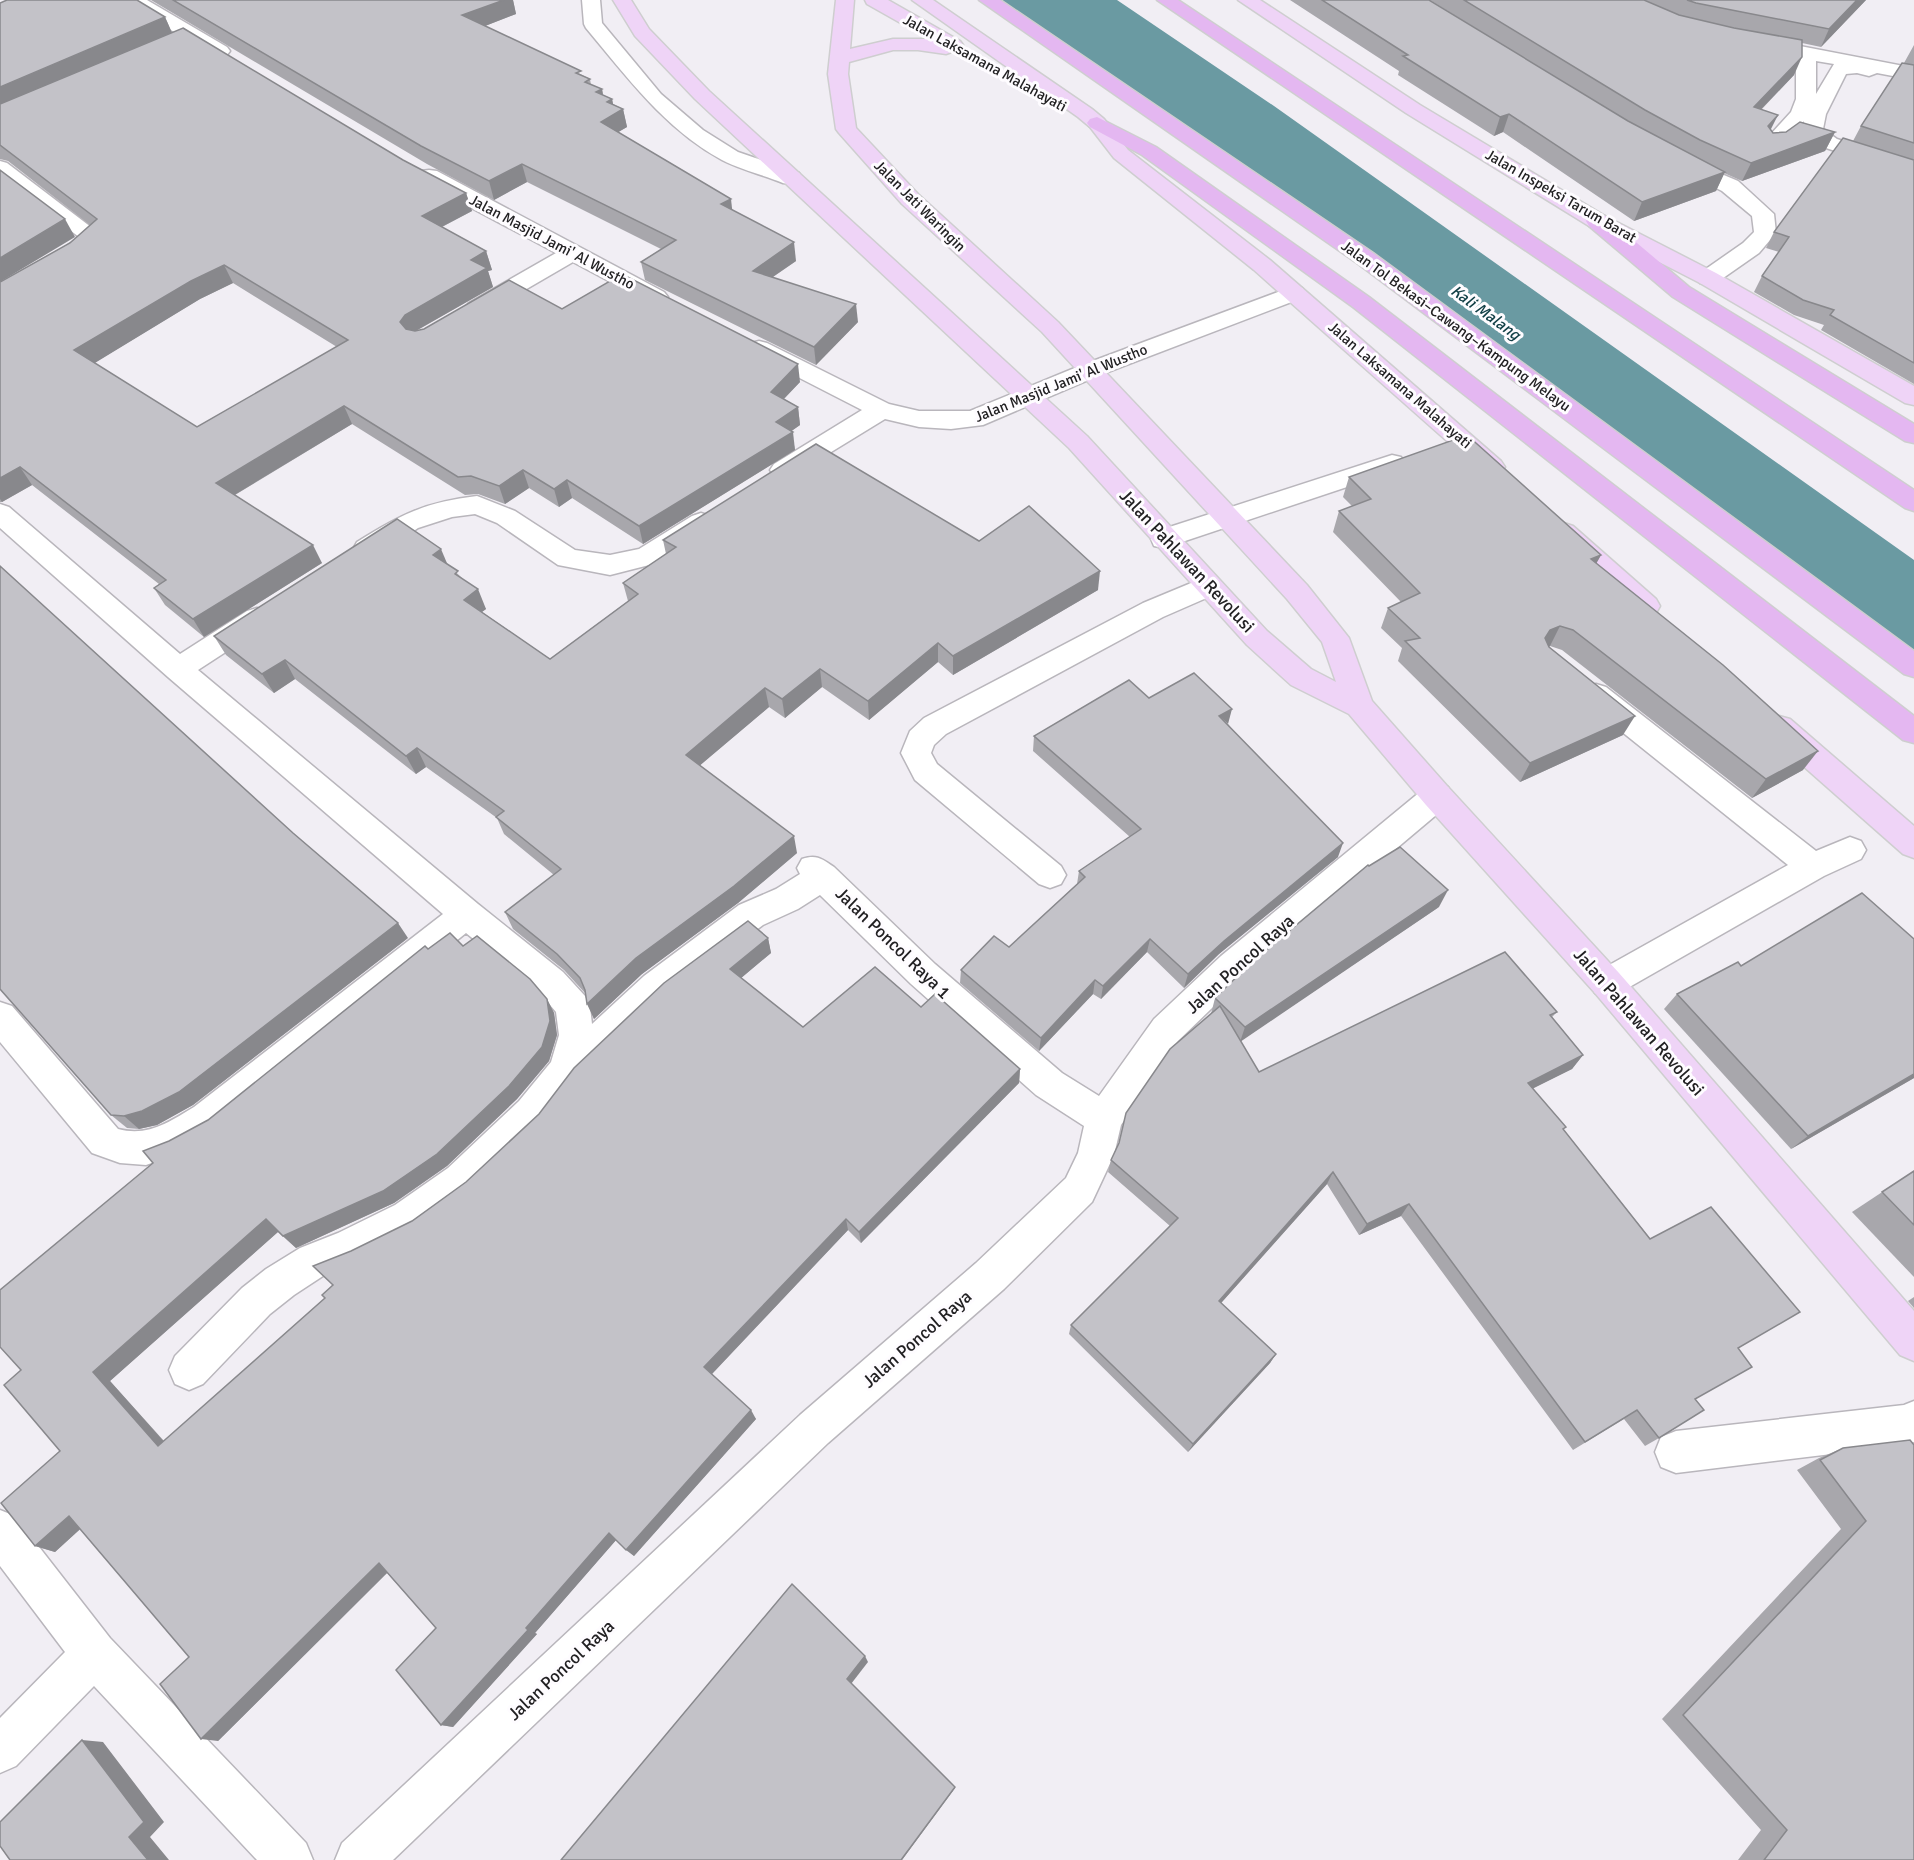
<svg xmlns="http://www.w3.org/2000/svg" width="1914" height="1860" font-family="Signika,sans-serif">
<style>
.water{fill:#6a9aa2}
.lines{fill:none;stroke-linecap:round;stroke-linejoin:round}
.minor-casing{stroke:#b9b6bc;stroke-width:3}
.major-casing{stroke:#cececf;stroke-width:3}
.highway-casing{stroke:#cececf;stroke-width:3}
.minor{fill:#fff;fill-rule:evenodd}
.major{fill:#efd4f7;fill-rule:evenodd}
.highway{fill:#e4b7f1;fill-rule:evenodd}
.wall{fill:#a8a7ac;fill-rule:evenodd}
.shaded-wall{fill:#88888c}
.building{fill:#c3c2c8;stroke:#88888c;stroke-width:1.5;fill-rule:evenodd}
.labels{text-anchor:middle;stroke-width:6;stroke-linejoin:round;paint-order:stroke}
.far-street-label{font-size:15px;fill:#222123;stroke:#fefcff}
.far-water-label{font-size:16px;font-style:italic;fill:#134047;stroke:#fefcff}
.street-label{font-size:18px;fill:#222123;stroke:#fefcff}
</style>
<rect width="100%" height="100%" fill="#f1eef4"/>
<!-- water -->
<polygon class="water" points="988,0 1117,0 1274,106 1914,560 1914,666 1365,258"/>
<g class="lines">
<defs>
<g id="minor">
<polygon points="125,0 147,0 227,47 230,51 227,55 213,55 127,4"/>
<path d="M582 0H600L602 23 661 94 703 130 738 152 799 173 802 178 799 183 791 184 783 183C764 175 741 170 722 160 665 129 627 77 586 28L584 24Z"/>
<path d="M1759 38 1914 68V80L1877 73 1869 76 1857 73 1846 74 1826 114 1823 129 1837 139 1914 164V177L1823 147C1813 142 1809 138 1803 129L1804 121C1793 134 1782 154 1764 149L1761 145 1791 112 1796 99V57L1752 48 1749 44 1752 40ZM1816 61 1834 64 1816 94Z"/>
<polygon points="1681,157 1738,181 1774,214 1776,233 1759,253 1716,283 1708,285 1700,283 1697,278 1700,273 1743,243 1754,232 1752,216 1722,191 1674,167 1670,163 1674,159"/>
<polygon points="0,161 7,163 104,237 79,259 8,300 0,302 0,285 63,249 79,237 0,177"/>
<polygon points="429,170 437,171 664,292 668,297 664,302 656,304 648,302 573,262 485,313 477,315 469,313 465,308 469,303 556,253 421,181 418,176 421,171"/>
<polygon points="1294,286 1302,288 1306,293 1302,298 1100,375 983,425 951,429 919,427 885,419 792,476 783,479 774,476 770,470 774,464 862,410 751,353 747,348 751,343 759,341 767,343 889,404 919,411 970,411 1082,365"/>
<polygon points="1392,455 1401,457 1405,463 1401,469 1164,548 1154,546 1151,539 1154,532"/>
<path d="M477 496 515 511 575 550 610 555 639 549 692 516 701 513 710 516 714 522 710 528 657 563 610 575 558 565 497 523 475 514 452 517 418 528 377 556 367 558 357 556 353 549 357 542C400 515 425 502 477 496Z"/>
<path d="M0 504 9 507 180 654 247 611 257 608 267 611 271 618 267 625 198 670 478 904 563 972 585 996 590 1007 592 1024 644 976 739 905 776 889 800 874 797 868 802 859C817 854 822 859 834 867L935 964 1062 1073 1099 1096 1154 1019 1221 956 1426 787 1437 784 1448 787 1452 796 1448 805 1245 976 1178 1041 1121 1125 1114 1155 1092 1202 1004 1289 828 1443 393 1860H335L342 1843 800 1415 976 1263 1066 1178 1078 1153 1084 1126 1036 1095 911 984 820 895 798 909 763 925 668 996 579 1080 545 1125 474 1192 421 1231 362 1260 326 1274 294 1295 270 1314 203 1384 189 1390 175 1384 169 1370 175 1356 242 1288 266 1269 300 1248 338 1233 395 1205 448 1168 519 1101 551 1062 559 1035 556 1012 539 992 466 933 220 1131 183 1152 146 1165 120 1163 92 1153 0 1042V1002L12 1006 118 1129C148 1137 169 1122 194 1107L443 914 168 677 0 528Z"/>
<polygon points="1208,576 1218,579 1222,586 1218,593 1163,617 946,734 934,745 931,753 937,764 1061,866 1066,875 1061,884 1050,888 1039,884 915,780 901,753 910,731 924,718 1143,603"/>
<polygon points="1596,684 1606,687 1816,851 1850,837 1861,841 1866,850 1861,859 1824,876 1619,993 1607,998 1595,993 1590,983 1595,973 1788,865 1586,703 1581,695 1586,687"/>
<polygon points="1914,1401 1914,1442 1906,1445 1676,1473 1661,1467 1655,1452 1661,1437 1676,1431 1904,1405"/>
<polygon points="0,1510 15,1516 110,1638 306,1843 313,1860 257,1860 94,1686 16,1766 0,1773 0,1718 65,1652 0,1566"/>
</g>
<g id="major">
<polygon points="613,0 631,0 649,29 709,91 1087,436 1267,631 1311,669 1336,682 1322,642 1287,599 1042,332 902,204 839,133 836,129 828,74 836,0 854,0 850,49 893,39 929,39 867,4 865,0 888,0 960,41 963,45 960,49 946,54 918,50 893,50 849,62 848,74 856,128 918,194 1058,322 1307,585 1349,638 1372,701 1448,787 1619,973 1914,1311 1914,1361 1900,1355 1595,993 1426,805 1349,714 1291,685 1247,645 1069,448 695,99 635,36"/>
<polygon points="912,0 933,0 1092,109 1104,119 1128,150 1270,260 1501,461 1505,467 1501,473 1492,475 1483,473 1254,270 1114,158 1090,127 1078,117"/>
<polygon points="1238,0 1260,0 1420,105 1605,216 1716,273 1914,386 1914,405 1905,403 1700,283 1589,226 1406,113"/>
<polygon points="1564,523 1573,526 1656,599 1660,606 1656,613 1646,616 1636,613 1555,538 1551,532 1555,526"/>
<polygon points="1779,716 1790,719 1914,826 1914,858 1903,854 1768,735 1764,727 1768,719"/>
</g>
<g id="highway">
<polygon points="979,0 1000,0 1373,253 1914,651 1914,677 1904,674 1357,263"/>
<polygon points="1157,0 1178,0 1914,490 1914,511 1905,508"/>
<polygon points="1097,117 1156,147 1369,297 1914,716 1914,743 1903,740 1353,307 1142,155 1090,127 1087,123 1090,119"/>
<polygon points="1597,214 1605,216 1689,287 1914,424 1914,443 1905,441 1673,297 1589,226 1586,221 1589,216"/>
</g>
</defs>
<!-- minor casing -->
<use href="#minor" class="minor-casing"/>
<!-- major casing -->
<use href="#major" class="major-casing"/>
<!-- highway casing -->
<use href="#highway" class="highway-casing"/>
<!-- minor -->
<use href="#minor" class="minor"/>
<!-- major -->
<use href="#major" class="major"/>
<!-- highway -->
<use href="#highway" class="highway"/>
</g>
<!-- wall -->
<g class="wall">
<polygon points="151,0 513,0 516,14 485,26 590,79 591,85 602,89 603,95 612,99 613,104 623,109 627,127 618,132 732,210 796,261 773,277 858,322 816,365 645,280 641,262 661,249 527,182 494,200 427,164"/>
<polygon points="1290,0 1429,0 1511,50 1430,0 1866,0 1821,47 1802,43 1794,75 1761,110 1770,130 1773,133 1835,132 1825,151 1742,181 1724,173 1716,191 1634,221 1503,132 1494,136 1398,75 1399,71"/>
<path d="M0 3 165 17 172 33 403 160 466 193 472 211 442 227 486 251 492 270 488 271 493 287 416 331 562 309 800 382 784 399 798 407 800 425 791 431 795 450 643 544 572 498 559 507 529 488 505 504 478 494 465 495 352 424 235 495 322 563 204 637 165 605 154 588 159 584 32 485 2 502H0V282L70 243 90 225 8 161 0 159ZM233 283 337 347 197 427 94 363 200 299Z"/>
<polygon points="1914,45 1914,384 1821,330 1824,325 1794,315 1754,292 1762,276 1779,252 1766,248 1774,232 1853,141 1861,126 1904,63"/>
<polygon points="1349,477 1601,555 1596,563 1803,770 1752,798 1562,650 1550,646 1549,647 1623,735 1520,782 1398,661 1402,648 1381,628 1388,608 1401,602 1333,532 1339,511 1352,506 1343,497"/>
<polygon points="663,540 979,541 1098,590 953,675 938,662 869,720 822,687 785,718 769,707 700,765 797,853 738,903 642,974 594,1019 585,993 564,970 513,929 505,912 554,875 504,834 497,818 426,767 416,774 295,679 274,693 226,655 214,636 447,564 461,577 486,609 482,612 550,659 628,601 623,583 666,554"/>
<polygon points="1149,698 1228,724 1338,857 1219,954 1184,988 1147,952 1101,999 1093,994 1039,1051 960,983 961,970 1009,947 1077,884 1079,871 1130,837 1033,751 1034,736"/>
<polygon points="1439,907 1240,1041 1259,1072 1557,1012 1552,1017 1583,1055 1572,1069 1533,1088 1564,1130 1738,1349 1695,1399 1659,1438 1645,1446 1624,1419 1573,1450 1401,1216 1359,1235 1327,1184 1221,1303 1276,1354 1270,1363 1188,1452 1069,1334 1071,1325 1170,1226 1108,1172 1111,1160 1211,1014 1215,998"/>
<polygon points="408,938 193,1105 157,1125 139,1129 127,1128 111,1115"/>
<polygon points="768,938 771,953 741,978 803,1027 921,1007 1020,1069 1019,1083 861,1243 848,1230 712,1374 756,1419 634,1556 616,1540 535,1633 537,1634 453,1727 441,1725 436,1628 387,1573 218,1741 189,1657 80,1529 55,1552 35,1546 60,1451 21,1370 153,1163 169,1141 208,1120 428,949 463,946 547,999 554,1013 557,1035 549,1061 517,1099 447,1166 394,1203 296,1248 278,1232 110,1381 164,1441 325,1298 351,1251 412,1221 466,1182"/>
<polygon points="1677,994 1914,1078 1791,1149 1664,1009"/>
<polygon points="1914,1171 1914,1277 1852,1212"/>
<polygon points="1914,1297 1914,1308 1908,1301"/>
<polygon points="1914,1445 1914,1860 1738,1860 1761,1830 1662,1719 1841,1529 1797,1470 1819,1458 1843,1448"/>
</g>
<!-- shaded-wall -->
<g class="shaded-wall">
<polygon points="504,0 513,0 516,14 467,33 462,15"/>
<polygon points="1857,0 1866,0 1821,47 1829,29"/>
<polygon points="165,17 173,35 0,109 0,87"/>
<polygon points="1802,57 1794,75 1745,126 1754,107"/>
<polygon points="602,89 605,107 596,92"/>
<polygon points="612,99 615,114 623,109 627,127 605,140 601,122 607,102"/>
<polygon points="1509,114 1503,132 1494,136 1500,117"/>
<polygon points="1778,115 1769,133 1768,126"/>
<polygon points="1835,132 1825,151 1742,181 1751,163"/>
<polygon points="522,164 527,182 494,200 489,181"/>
<polygon points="1725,172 1716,191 1634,221 1642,202"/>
<polygon points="466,193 472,211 428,234 422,216"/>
<polygon points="731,199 733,217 721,204"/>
<polygon points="65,219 75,237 0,282 0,258"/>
<polygon points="794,242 796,261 755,289 753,271"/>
<polygon points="486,251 492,270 488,271 493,287 412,333 407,340 400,322 405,315 471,260"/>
<polygon points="224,265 233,283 200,299 85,369 74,350 191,281"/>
<polygon points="856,304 858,322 816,365 814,347"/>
<polygon points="798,364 800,382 773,410 771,392"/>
<polygon points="344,406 352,424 226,500 216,483"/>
<polygon points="798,407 800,425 779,440 776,422"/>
<polygon points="793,432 795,450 643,544 639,526"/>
<polygon points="20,467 32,485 2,502 0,499 0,478"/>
<polygon points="523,470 529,488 505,504 499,486"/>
<polygon points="567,480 572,498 559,507 554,489"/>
<polygon points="313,545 322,563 204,637 193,619"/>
<polygon points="441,549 449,568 433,555"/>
<polygon points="1601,555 1590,575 1591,559"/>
<polygon points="1100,571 1098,590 953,675 953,656"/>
<polygon points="478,589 486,609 472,619 464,600"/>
<polygon points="1560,626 1550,646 1540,650 1545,638 1550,630"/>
<polygon points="938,643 938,662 869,720 868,701"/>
<polygon points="285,660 295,679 274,693 262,674"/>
<polygon points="820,669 822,687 785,718 782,699"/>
<polygon points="765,688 769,707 691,773 686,755"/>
<polygon points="1232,709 1228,724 1219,716"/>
<polygon points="1635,716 1623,735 1520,782 1530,763"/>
<polygon points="417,748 426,767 416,774 406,756"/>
<polygon points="1818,751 1803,770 1752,798 1766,779"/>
<polygon points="794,836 797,853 738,903 642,974 594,1019 587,1004 636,958"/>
<polygon points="1343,843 1338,857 1219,954 1184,988 1188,974 1224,941"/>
<polygon points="1448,890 1439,907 1240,1042 1245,1027"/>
<polygon points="398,923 408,938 193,1105 157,1125 139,1129 124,1116"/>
<polygon points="768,938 771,953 734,984 730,969"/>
<polygon points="1150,939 1147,952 1101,999 1103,986"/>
<polygon points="1095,980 1093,994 1039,1051 1041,1038"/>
<polygon points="547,999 554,1013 557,1035 549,1061 517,1099 447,1166 394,1203 296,1248 283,1236"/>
<polygon points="1583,1055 1572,1069 1518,1096 1528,1083"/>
<polygon points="1020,1069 1019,1083 861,1243 859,1232"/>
<polygon points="1914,1074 1914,1078 1791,1149 1808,1136"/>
<polygon points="1333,1172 1327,1184 1214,1311 1219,1301"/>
<polygon points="1409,1204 1401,1216 1359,1235 1367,1224"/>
<polygon points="266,1219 279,1231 110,1381 175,1454 158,1446 93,1372"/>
<polygon points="846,1219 848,1230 710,1376 704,1367"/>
<polygon points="1276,1354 1270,1363 1188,1452 1193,1444"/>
<polygon points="751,1410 756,1419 634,1556 626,1550"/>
<polygon points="69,1516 88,1522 55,1552 35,1546"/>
<polygon points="609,1533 617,1539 535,1633 537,1634 453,1727 441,1725"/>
<polygon points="379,1563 391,1569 218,1741 201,1739"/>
<polygon points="865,1656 868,1662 851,1684 847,1679"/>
<polygon points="82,1740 103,1742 164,1822 150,1837 169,1860 148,1860 129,1837"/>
<polygon points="955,1787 955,1788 902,1860 901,1860"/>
</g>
<!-- building -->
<g class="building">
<polygon points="7,0 137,0 165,17 0,87 0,3"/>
<polygon points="173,0 504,0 462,15 581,71 576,73 590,79 585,82 602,89 596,92 612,99 607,102 623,109 601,122 731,199 721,204 794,242 753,271 856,304 814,347 641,262 676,240 522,164 489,181 421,146"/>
<polygon points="1322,0 1429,0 1628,121 1725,172 1642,202 1509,114 1500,117 1403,56 1408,55"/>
<polygon points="1464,0 1644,0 1679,15 1734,28 1802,40 1802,57 1754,107 1778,115 1768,126 1773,133 1786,132 1800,122 1835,132 1751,163 1700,140 1645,110"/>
<polygon points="1687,0 1857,0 1829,29 1696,3"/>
<path d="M183 28 403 160 466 193 422 216 486 251 471 260 487 268 405 315 400 322 406 329 415 331 424 329 509 280 562 309 622 274 798 364 771 392 798 407 776 422 793 432 639 526 567 480 554 489 523 470 499 486 471 476 458 477 344 406 216 483 313 545 193 619 154 588 166 580 20 467 0 478V282L70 243 97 219 0 145V104ZM224 265 348 340 197 427 74 350 191 281Z"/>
<polygon points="1902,63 1914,65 1914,143 1861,126"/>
<polygon points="1843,138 1914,160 1914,363 1830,315 1834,310 1803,300 1762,276 1789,237 1774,232"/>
<polygon points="0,170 65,219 0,258"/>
<polygon points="1467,435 1601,555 1591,559 1723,665 1818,751 1766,779 1573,630 1560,626 1550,630 1545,638 1549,647 1635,716 1530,763 1405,641 1420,638 1388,608 1420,593 1339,511 1371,499 1349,477"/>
<polygon points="816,444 979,541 1029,506 1100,571 953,656 938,643 868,701 820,669 782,699 765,688 686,755 794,836 734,886 636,958 587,1004 585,990 580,978 557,954 505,912 561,869 496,817 504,811 417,748 406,756 285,660 262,674 214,636 397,519 441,549 433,555 458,571 455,574 478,589 464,600 550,659 638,594 623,583 676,547 663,540"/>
<polygon points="0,566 293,833 398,923 179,1092 142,1111 124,1116 111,1115 0,989"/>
<polygon points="1194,673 1232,709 1219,716 1343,843 1224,941 1188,974 1150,939 1103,986 1095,980 1041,1038 961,970 994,936 1009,947 1085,877 1079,871 1141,829 1034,736 1129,680 1149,698"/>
<polygon points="1400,847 1448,890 1245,1027 1215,998 1252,962 1368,865 1369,866"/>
<polygon points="1862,893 1914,939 1914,1074 1808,1136 1677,994 1738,962 1741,966"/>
<polygon points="748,921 768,938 730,969 803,1027 875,967 921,1007 935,994 1020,1069 859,1232 846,1219 704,1367 751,1410 626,1550 609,1533 526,1628 528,1630 441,1725 396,1670 436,1628 379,1563 201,1739 160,1684 189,1657 69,1516 35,1546 1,1503 60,1451 4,1385 21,1370 0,1347 0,1290 153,1163 143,1151 169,1141 208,1120 425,946 428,949 450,933 463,946 477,936 530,979 547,999 550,1021 542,1047 509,1086 437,1154 383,1191 283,1236 266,1219 93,1372 158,1446 325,1298 322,1295 333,1285 313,1266 351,1251 412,1221 466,1182 539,1114 574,1068 664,983"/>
<polygon points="1505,952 1557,1012 1550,1015 1583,1055 1528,1083 1566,1127 1563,1129 1650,1239 1711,1207 1800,1312 1738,1348 1752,1367 1695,1399 1704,1410 1659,1438 1637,1410 1585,1442 1409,1204 1367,1224 1333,1172 1219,1301 1276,1354 1193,1444 1071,1325 1178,1218 1111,1160 1119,1143 1126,1113 1170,1049 1220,1006 1259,1072"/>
<polygon points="1914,1171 1914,1225 1882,1192"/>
<polygon points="1910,1440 1914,1445 1914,1860 1764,1860 1787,1830 1683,1715 1866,1521 1820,1460 1843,1448"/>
<polygon points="792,1584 865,1656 847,1679 955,1787 901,1860 561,1860"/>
<polygon points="82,1740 144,1822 129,1837 148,1860 10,1860 0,1846 0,1822"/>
</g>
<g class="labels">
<!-- far-street labels -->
<g class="far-street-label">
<text transform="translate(985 63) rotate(29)" y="5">Jalan Laksamana Malahayati</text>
<text transform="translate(1561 196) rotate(30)" y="5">Jalan Inspeksi Tarum Barat</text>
<text transform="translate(920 206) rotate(45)" y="5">Jalan Jati Waringin</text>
<text transform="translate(552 242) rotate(28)" y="5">Jalan Masjid Jami' Al Wustho</text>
<text transform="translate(1456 326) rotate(36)" y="5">Jalan Tol Bekasi–Cawang–Kampung Melayu</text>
<text transform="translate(1061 383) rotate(-22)" y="5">Jalan Masjid Jami' Al Wustho</text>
<text transform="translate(1400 385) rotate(41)" y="5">Jalan Laksamana Malahayati</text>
</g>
<!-- far-water labels -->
<g class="far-water-label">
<text transform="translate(1486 312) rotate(36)" y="6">Kali Malang</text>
</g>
<!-- street labels -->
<g class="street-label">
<text transform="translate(1187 561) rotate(47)" y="6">Jalan Pahlawan Revolusi</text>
<text transform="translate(893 943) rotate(44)" y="6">Jalan Poncol Raya 1</text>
<text transform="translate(1240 964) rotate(-42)" y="6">Jalan Poncol Raya</text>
<text transform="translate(1639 1022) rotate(49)" y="6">Jalan Pahlawan Revolusi</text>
<text transform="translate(917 1339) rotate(-41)" y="6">Jalan Poncol Raya</text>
<text transform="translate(561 1670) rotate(-43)" y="6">Jalan Poncol Raya</text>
</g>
</g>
</svg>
